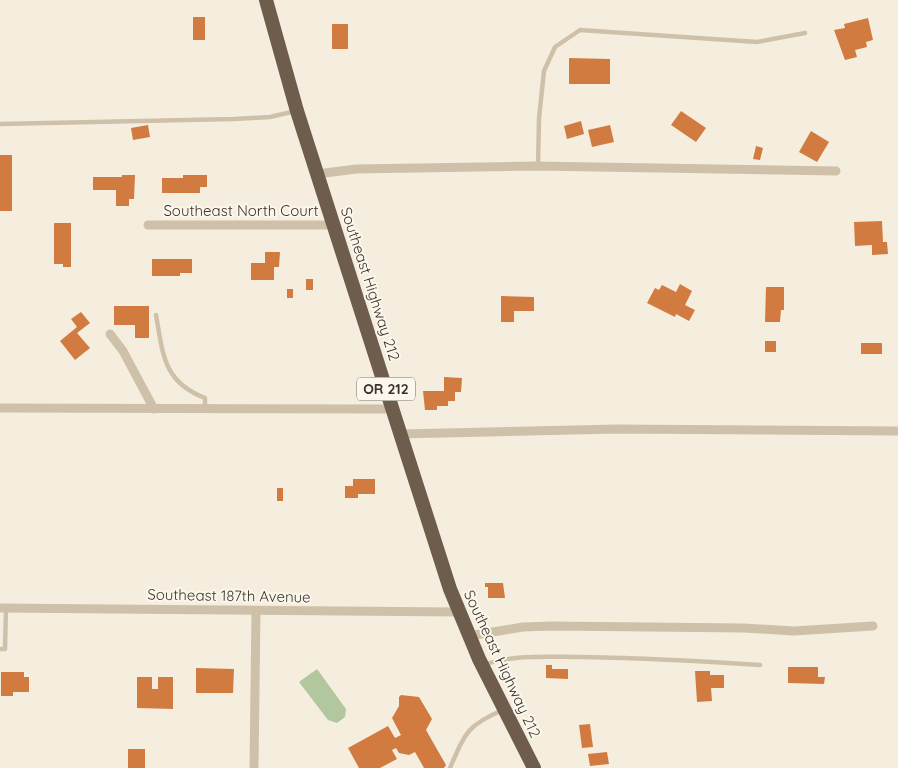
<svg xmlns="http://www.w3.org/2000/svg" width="898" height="768" font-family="Quicksand,sans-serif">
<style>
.green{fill:#b2c79d}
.building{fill:#d17b41}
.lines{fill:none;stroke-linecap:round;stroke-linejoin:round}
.service{stroke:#cfc1a9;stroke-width:4.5}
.minor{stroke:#cfc1a9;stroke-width:9}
.trunk{stroke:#6e5d4c;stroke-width:14}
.labels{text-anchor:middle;stroke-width:4;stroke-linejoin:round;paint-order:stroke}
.shield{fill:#fcf7ed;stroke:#766d64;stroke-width:1}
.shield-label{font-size:14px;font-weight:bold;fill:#3c322a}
.street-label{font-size:15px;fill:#3c322a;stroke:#fcf7ed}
</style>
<rect width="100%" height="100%" fill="#f5eedf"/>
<!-- green -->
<polygon class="green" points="317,669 346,709 345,717 337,723 328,720 299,682"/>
<!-- building -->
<g class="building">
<rect x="193" y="17" width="12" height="23"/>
<polygon points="868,18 873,40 866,42 867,47 855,50 857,57 845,60 834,30 845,28 844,24"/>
<rect x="332" y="24" width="16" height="25"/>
<polygon points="569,58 610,59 610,84 569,84"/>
<polygon points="681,111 706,128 696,142 671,125"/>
<polygon points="581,121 584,134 567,139 564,126"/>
<polygon points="148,125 150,137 133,140 131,128"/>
<polygon points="610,125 614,142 592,147 588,130"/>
<polygon points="811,131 829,142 817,162 799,152"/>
<polygon points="756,146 763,148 760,160 753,159"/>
<rect x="0" y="155" width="12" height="56"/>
<polygon points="122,175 135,175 134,199 129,199 129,206 116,206 116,190 93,190 93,177 122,177"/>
<polygon points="183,175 207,175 207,187 200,187 200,193 162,193 162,178 183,178"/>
<polygon points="882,221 883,242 887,242 888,254 872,255 872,245 855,246 854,222"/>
<polygon points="54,223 71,223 71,267 63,267 63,264 54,264"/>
<polygon points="265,252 280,252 279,267 274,267 274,280 251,280 251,263 265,263"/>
<polygon points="152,259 192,259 192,273 180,273 180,276 152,276"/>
<rect x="306" y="279" width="7" height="11"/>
<polygon points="680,284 692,291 685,305 695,310 689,321 676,314 675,317 647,303 655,288 659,290 662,285 676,292"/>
<polygon points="766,287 784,287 784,310 781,310 780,322 765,322"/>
<rect x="287" y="289" width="6" height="9"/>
<polygon points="501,296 534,297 534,311 514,311 514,322 501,322"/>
<polygon points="114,306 149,306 149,338 135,338 135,325 114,325"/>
<polygon points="81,312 90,323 77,333 90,348 75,360 60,341 77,327 71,319"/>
<rect x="765" y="341" width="11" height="11"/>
<rect x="861" y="343" width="21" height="11"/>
<polygon points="444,377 462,378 461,392 455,392 455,401 448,401 448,406 437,406 437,410 425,410 423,391 444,391"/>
<polygon points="353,479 375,479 375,494 358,494 358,498 345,498 345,486 353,486"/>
<rect x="277" y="488" width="6" height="13"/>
<polygon points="485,583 503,583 505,598 488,598 488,587 485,587"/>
<polygon points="546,665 552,665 552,669 568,669 568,679 546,678"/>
<polygon points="788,667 818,667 818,677 825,677 824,684 788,683"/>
<polygon points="196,668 234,669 233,693 196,693"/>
<polygon points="695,671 710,671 710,675 724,675 724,688 711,688 712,701 697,702"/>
<polygon points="1,672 24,672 24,677 29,677 29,692 13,692 13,696 1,696"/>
<polygon points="137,677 152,677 152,689 158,689 158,677 173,677 173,709 137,708"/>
<polygon points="401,695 419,697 432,719 426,730 446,765 444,768 424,768 415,752 409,755 399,753 396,748 392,750 397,759 380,768 359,768 348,748 388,726 395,738 401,735 392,718 399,706 399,697"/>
<polygon points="590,724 593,747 582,748 579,725"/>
<rect x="128" y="749" width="17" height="19"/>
<polygon points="607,752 609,764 590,766 588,754"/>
</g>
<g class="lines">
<!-- service -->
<g class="service">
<polyline points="0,124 234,119 270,117 296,111"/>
<polyline points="538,166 539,118 544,71 555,47 580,30 757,42 805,33"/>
<path d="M156 315C163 354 163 382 205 398V408"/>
<polyline points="0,649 5,649 6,608"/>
<path d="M483 665C515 654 549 657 583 657 642 658 701 661 760 665"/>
<path d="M450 768C465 733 467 725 503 710"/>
</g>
<!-- minor -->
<g class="minor">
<polyline points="317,174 356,169 536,166 836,171"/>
<polyline points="148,225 334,225"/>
<polyline points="110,334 123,351 154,409"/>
<polyline points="0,408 392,409"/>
<polyline points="400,434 616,429 898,431"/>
<polyline points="0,608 458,612"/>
<polyline points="469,636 523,627 551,626 744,628 794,631 873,626"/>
<polyline points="254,768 256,611"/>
</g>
<!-- trunk -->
<polyline class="trunk" points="266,0 297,111 450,589 479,659 534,768"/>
</g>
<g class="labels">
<!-- shield labels -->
<rect class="shield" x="357" y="377.5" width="58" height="23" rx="4"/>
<g class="shield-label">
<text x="386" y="394">OR 212</text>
</g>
<!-- street labels -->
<g class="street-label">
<text x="241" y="216">Southeast North Court</text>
<text transform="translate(370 284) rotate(72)" y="5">Southeast Highway 212</text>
<text transform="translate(229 596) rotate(1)" y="5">Southeast 187th Avenue</text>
<text transform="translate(502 664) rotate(65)" y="5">Southeast Highway 212</text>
</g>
</g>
</svg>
